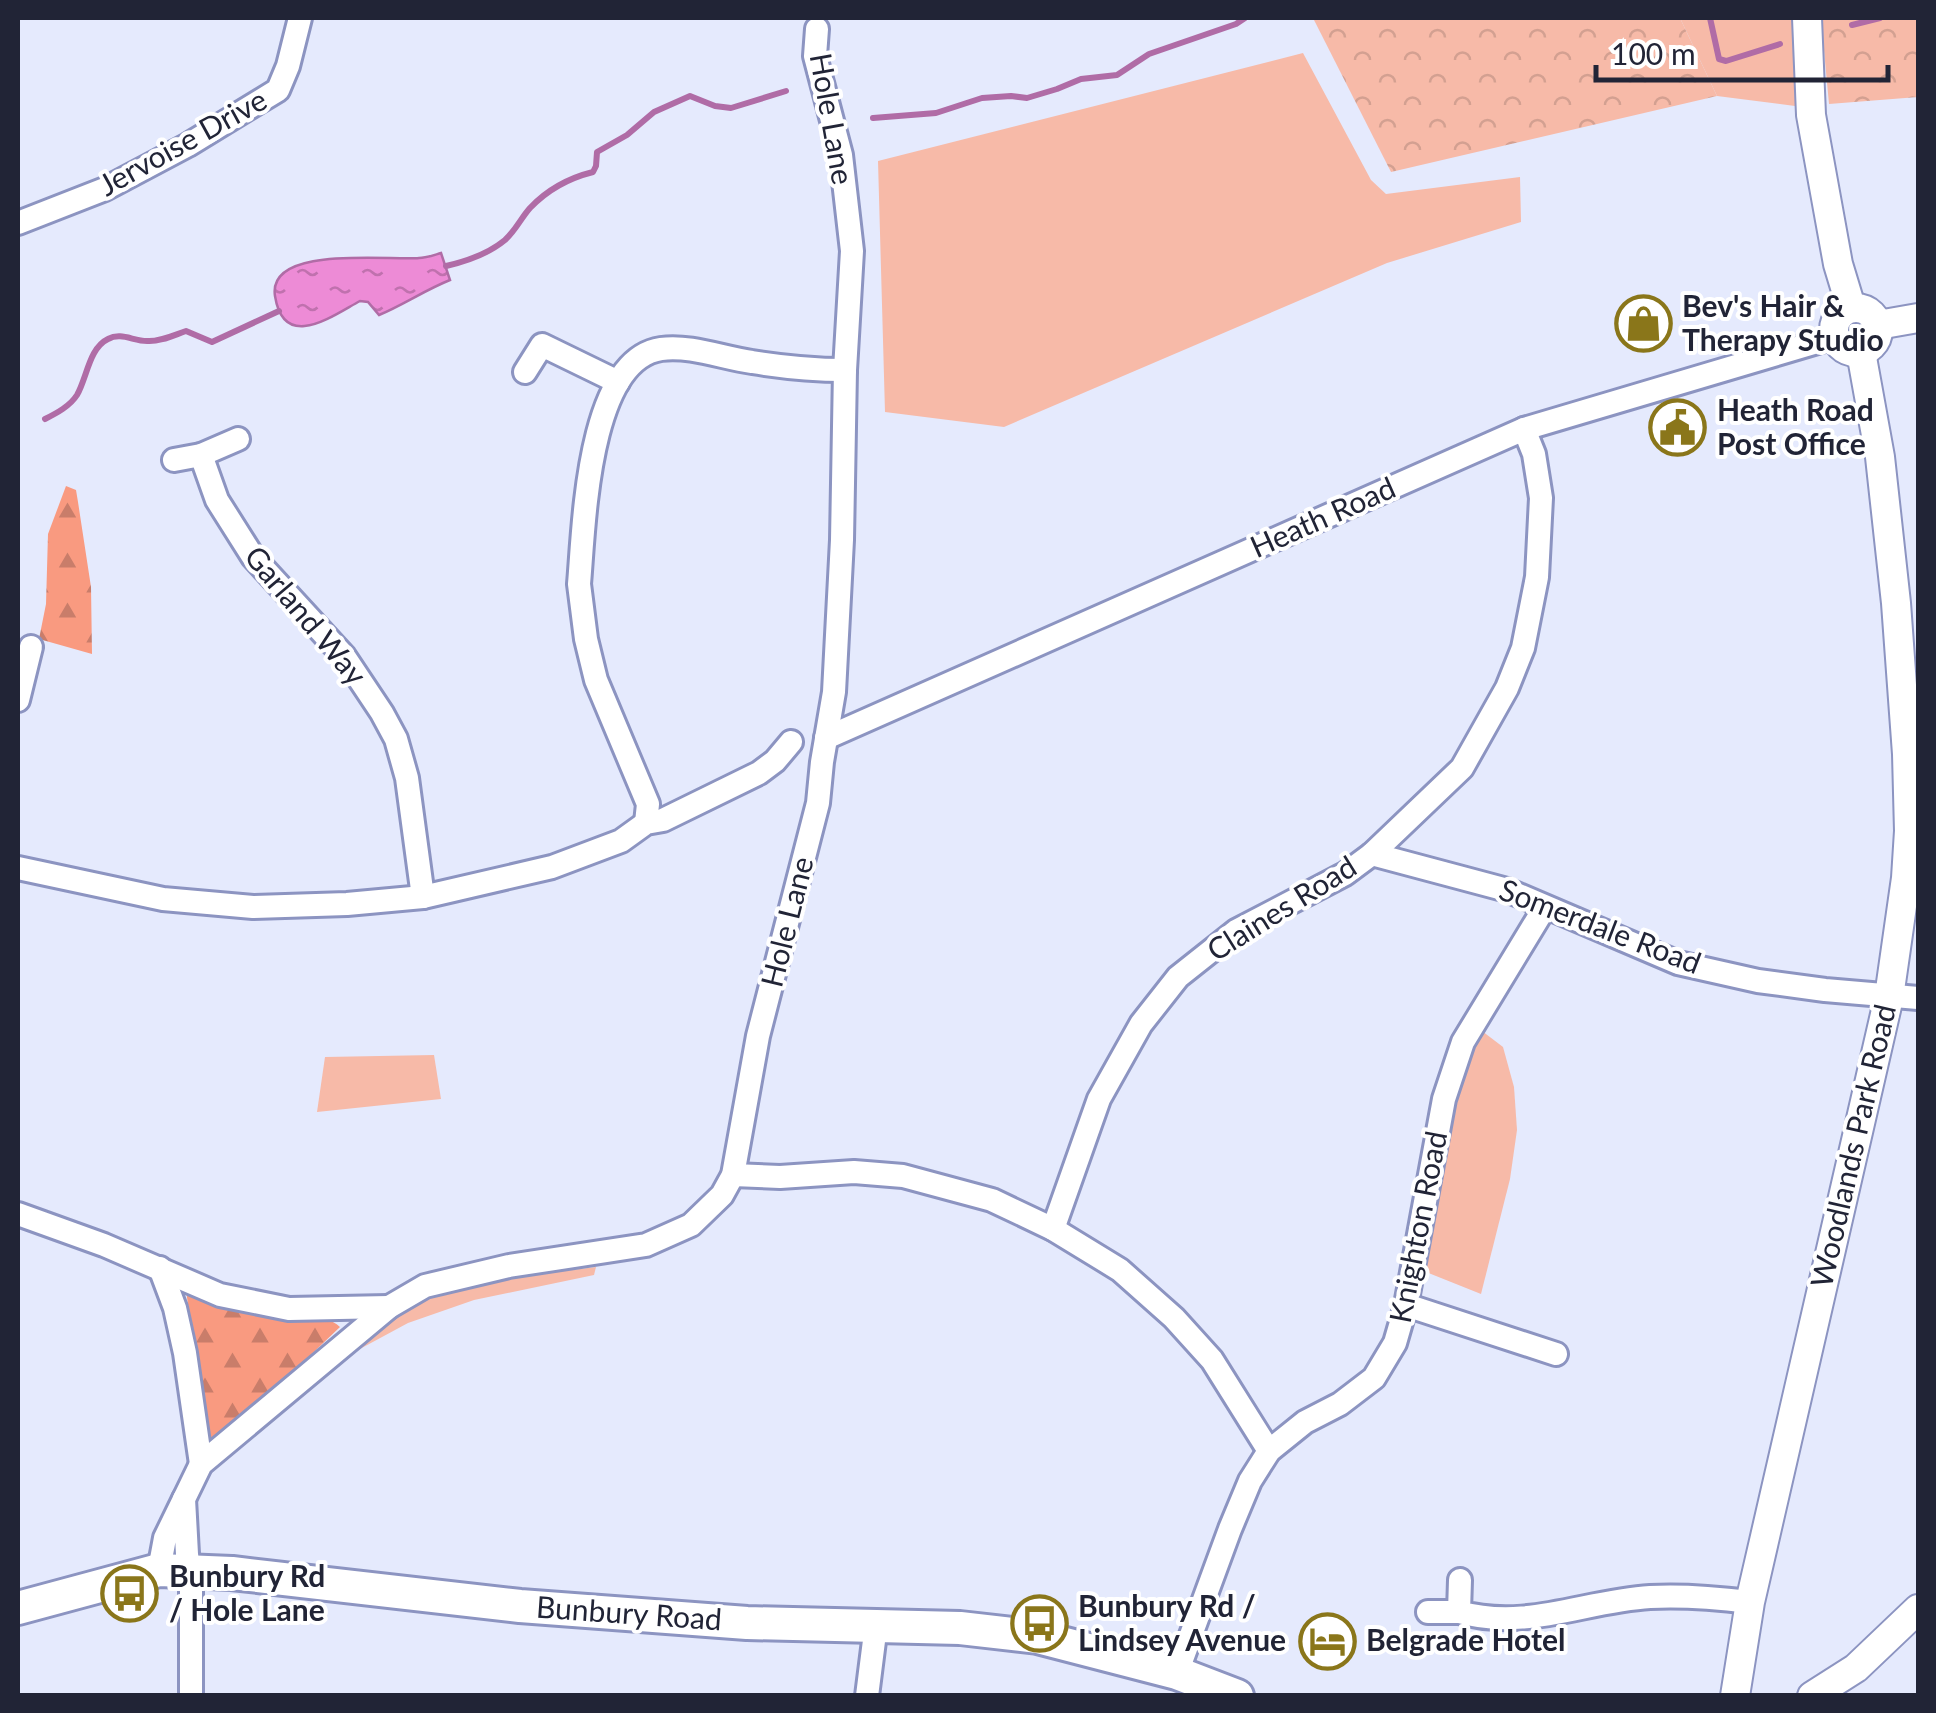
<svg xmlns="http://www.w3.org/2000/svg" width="1936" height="1713" font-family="Lato,sans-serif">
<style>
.green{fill:#f7baa8}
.forest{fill:url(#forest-firs)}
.park{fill:url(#park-crowns)}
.water{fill:url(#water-ripples);stroke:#b06ca6;stroke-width:2.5}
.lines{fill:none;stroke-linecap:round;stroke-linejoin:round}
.stream{stroke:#b06ca6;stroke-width:6}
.minor-casing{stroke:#8c94c1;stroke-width:28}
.tertiary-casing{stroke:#8c94c1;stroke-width:32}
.secondary-casing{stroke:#8c94c1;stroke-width:38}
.minor{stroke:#fff;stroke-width:22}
.tertiary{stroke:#fff;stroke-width:28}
.secondary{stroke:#fff;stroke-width:32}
.labels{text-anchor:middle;stroke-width:8;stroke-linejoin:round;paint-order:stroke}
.street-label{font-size:30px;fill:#212436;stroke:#fff}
.poi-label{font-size:30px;font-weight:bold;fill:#212436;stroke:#fff;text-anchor:start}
</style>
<defs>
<pattern id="forest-firs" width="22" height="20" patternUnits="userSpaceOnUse" patternTransform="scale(2.5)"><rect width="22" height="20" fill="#f99a80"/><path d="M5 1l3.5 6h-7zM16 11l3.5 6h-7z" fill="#c97d6a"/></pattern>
<pattern id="park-crowns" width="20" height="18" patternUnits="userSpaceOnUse" patternTransform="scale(2.5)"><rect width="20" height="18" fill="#f7baa8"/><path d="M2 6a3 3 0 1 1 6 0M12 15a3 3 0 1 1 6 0" fill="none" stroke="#d3a091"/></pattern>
<pattern id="water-ripples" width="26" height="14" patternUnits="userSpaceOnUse" patternTransform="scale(2.5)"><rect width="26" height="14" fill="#ed8bd6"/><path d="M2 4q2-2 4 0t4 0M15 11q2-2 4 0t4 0" fill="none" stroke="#c071ae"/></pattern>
</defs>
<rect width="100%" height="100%" fill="#e5eafd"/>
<!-- green -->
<g class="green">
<polygon points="1680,18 1796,18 1795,106 1717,96"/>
<polygon points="1303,53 1371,180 1386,194 1520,177 1521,222 1387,263 1004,427 885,412 878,161"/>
<polygon points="1482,1031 1503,1047 1514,1087 1517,1130 1510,1179 1481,1294 1426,1272 1450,1106 1466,1058"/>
<polygon points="434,1055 441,1099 317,1112 325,1057"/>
<polygon points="596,1267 594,1275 474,1300 408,1323 345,1357 401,1305 481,1281"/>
</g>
<!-- forest -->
<g class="forest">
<polygon points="66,486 76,490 78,502 91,587 92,654 39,639 46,604 48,534"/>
<path d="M186 1290C208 1298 232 1311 255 1314 277 1316 325 1311 340 1327L296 1369 207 1445Z"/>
</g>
<!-- park -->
<g class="park">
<polygon points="1313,18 1680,18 1717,96 1391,172"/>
<polygon points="1821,18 1918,18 1918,97 1829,104"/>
</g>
<!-- water -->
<path class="water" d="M441 253 450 280C425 290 403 305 379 315L368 302 360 301C332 316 284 352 275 296 267 244 391 261 419 258 426 258 434 255 441 253Z"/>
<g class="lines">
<!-- stream -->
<g class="stream">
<polyline points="1710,18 1719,59 1726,61 1780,44"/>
<polyline points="1852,25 1880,18"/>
<polyline points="873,118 936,113 982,98 1011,96 1027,98 1057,89 1081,79 1117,75 1149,54 1236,24 1245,18"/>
<path d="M446 266C468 261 488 254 505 240 516 230 521 218 530 208 548 189 569 178 593 172L596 166 597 152 627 135 654 112 690 96 715 106 731 108 786 91"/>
<path d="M45 419C57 413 70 406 77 395 87 378 89 348 108 339 121 332 133 341 147 341 160 342 174 335 186 331L212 342 279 311"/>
</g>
<defs>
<g id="minor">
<polyline points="18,223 105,189 188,145 278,90 288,66 300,18"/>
<polyline points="525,372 542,345 618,382"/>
<polyline points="201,455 217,500 253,557 344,656 382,713 396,739 407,778 423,897"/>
<polyline points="174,460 201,455 238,439"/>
<polyline points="18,700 31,647"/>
<polyline points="826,738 1524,429 1834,337"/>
<path d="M646 823 648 804 596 680 586 639 579 584C584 528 587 360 661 349 691 345 723 358 752 362 783 367 814 370 845 370"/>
<polyline points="1372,854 1507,890 1678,963 1758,981 1825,990 1918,998"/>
<polyline points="18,868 163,899 253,907 347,904 423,897 552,867 621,841 646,823 663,820 759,773 775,761 791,742"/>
<polyline points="733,1175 780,1177 854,1172 903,1176 992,1200 1053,1229 1120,1270 1174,1318 1212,1360 1269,1451"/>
<polyline points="18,1214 104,1245 220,1295 289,1309 389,1307"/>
<polyline points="1053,1229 1099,1099 1141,1024 1178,977 1236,931 1345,874 1372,854 1462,768 1507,688 1523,648 1537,577 1541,498 1534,454 1524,429"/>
<polyline points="160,1268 175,1308 185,1353 201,1464"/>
<polyline points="1406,1305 1556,1354"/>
<polyline points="184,1499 201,1464 389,1307 425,1286 509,1266 646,1245 691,1225 722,1195 733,1175 758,1036 818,803 822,762 834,692 842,540 845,370 852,251 841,155 815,56 817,29"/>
<polyline points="159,1570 165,1538 184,1499 187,1554 191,1589 191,1696"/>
<path d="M1460 1580 1459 1612C1526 1631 1584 1601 1650 1597 1684 1595 1717 1598 1750 1602"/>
<polyline points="1428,1612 1459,1612"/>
<polyline points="1177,1673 1230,1529 1250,1481 1269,1451 1305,1422 1340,1404 1374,1378 1395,1343 1406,1305 1444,1099 1463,1042 1545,907"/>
<polyline points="867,1696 876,1625"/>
</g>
<g id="tertiary">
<polyline points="1807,18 1811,115 1838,264 1851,307"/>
<circle cx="1856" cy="330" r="22"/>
<polyline points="1878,325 1918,318"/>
<polyline points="1735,1696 1750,1602 1889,997 1906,878 1909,831 1907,754 1896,603 1880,457 1861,352"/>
<polyline points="1812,1696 1856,1668 1918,1609"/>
</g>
<polyline id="secondary" points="18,1608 159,1570 232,1573 520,1606 747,1623 960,1628 1038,1637 1177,1673 1237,1696"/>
</defs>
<!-- minor casing -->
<use href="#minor" class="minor-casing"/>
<!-- tertiary casing -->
<use href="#tertiary" class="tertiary-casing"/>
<!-- secondary casing -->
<use href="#secondary" class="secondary-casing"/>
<!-- minor -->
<use href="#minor" class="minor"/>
<!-- tertiary -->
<use href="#tertiary" class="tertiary"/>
<!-- secondary -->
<use href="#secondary" class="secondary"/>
</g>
<!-- icons -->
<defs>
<symbol id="shop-ring" viewBox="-11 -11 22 22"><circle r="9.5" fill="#fff" stroke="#8a761a" stroke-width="1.5"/><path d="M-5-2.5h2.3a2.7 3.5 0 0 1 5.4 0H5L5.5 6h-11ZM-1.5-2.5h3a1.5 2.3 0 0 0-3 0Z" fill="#8a761a"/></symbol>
<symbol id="civic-ring" viewBox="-11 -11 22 22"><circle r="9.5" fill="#fff" stroke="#8a761a" stroke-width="1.5"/><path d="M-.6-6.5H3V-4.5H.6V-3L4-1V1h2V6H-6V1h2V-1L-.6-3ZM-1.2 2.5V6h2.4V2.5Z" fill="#8a761a"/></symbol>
<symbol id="bus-ring" viewBox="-11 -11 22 22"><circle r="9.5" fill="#fff" stroke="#8a761a" stroke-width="1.5"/><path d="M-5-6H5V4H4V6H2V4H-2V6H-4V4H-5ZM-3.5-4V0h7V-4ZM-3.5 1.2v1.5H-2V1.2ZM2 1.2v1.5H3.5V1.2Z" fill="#8a761a"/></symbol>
<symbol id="hotel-ring" viewBox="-11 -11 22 22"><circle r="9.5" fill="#fff" stroke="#8a761a" stroke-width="1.5"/><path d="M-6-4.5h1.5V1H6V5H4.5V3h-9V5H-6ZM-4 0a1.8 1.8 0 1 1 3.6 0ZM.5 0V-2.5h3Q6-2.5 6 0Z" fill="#8a761a"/></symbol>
</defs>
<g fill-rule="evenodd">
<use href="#shop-ring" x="1612" y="292" width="63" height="63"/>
<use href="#civic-ring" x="1646" y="396" width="63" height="63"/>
<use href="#bus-ring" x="98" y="1562" width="63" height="63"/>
<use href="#bus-ring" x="1008" y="1592" width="63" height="63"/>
<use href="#hotel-ring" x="1296" y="1610" width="63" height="63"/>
</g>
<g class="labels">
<!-- street labels -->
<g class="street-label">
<text transform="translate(831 119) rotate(80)" y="10">Hole Lane</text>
<text transform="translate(183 143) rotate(-29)" y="10">Jervoise Drive</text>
<text transform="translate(1323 518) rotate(-24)" y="10">Heath Road</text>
<text transform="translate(305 616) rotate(50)" y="10">Garland Way</text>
<text transform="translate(1282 909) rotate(-32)" y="10">Claines Road</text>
<text transform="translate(788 922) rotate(-76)" y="10">Hole Lane</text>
<text transform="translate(1600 927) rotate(21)" y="10">Somerdale Road</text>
<text transform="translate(1854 1146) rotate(-77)" y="10">Woodlands Park Road</text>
<text transform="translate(1419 1227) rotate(-79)" y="10">Knighton Road</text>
<text transform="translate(629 1614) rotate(4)" y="10">Bunbury Road</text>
</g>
<!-- poi labels -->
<g class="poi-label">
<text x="1682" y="317">Bev's Hair &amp;<tspan x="1682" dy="34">Therapy Studio</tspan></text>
<text x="1717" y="421">Heath Road<tspan x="1717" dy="34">Post Office</tspan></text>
<text x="169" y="1587">Bunbury Rd<tspan x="169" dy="34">/ Hole Lane</tspan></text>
<text x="1078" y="1617">Bunbury Rd /<tspan x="1078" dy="34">Lindsey Avenue</tspan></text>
<text x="1366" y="1651">Belgrade Hotel</text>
</g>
</g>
<!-- border -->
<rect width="1936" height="1713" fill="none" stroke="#212436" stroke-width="40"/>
<!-- scale -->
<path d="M1596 65v15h292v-15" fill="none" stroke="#212436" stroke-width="5"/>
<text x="1611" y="65" font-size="30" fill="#212436" stroke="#ffffff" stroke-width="8" paint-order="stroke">100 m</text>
</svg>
